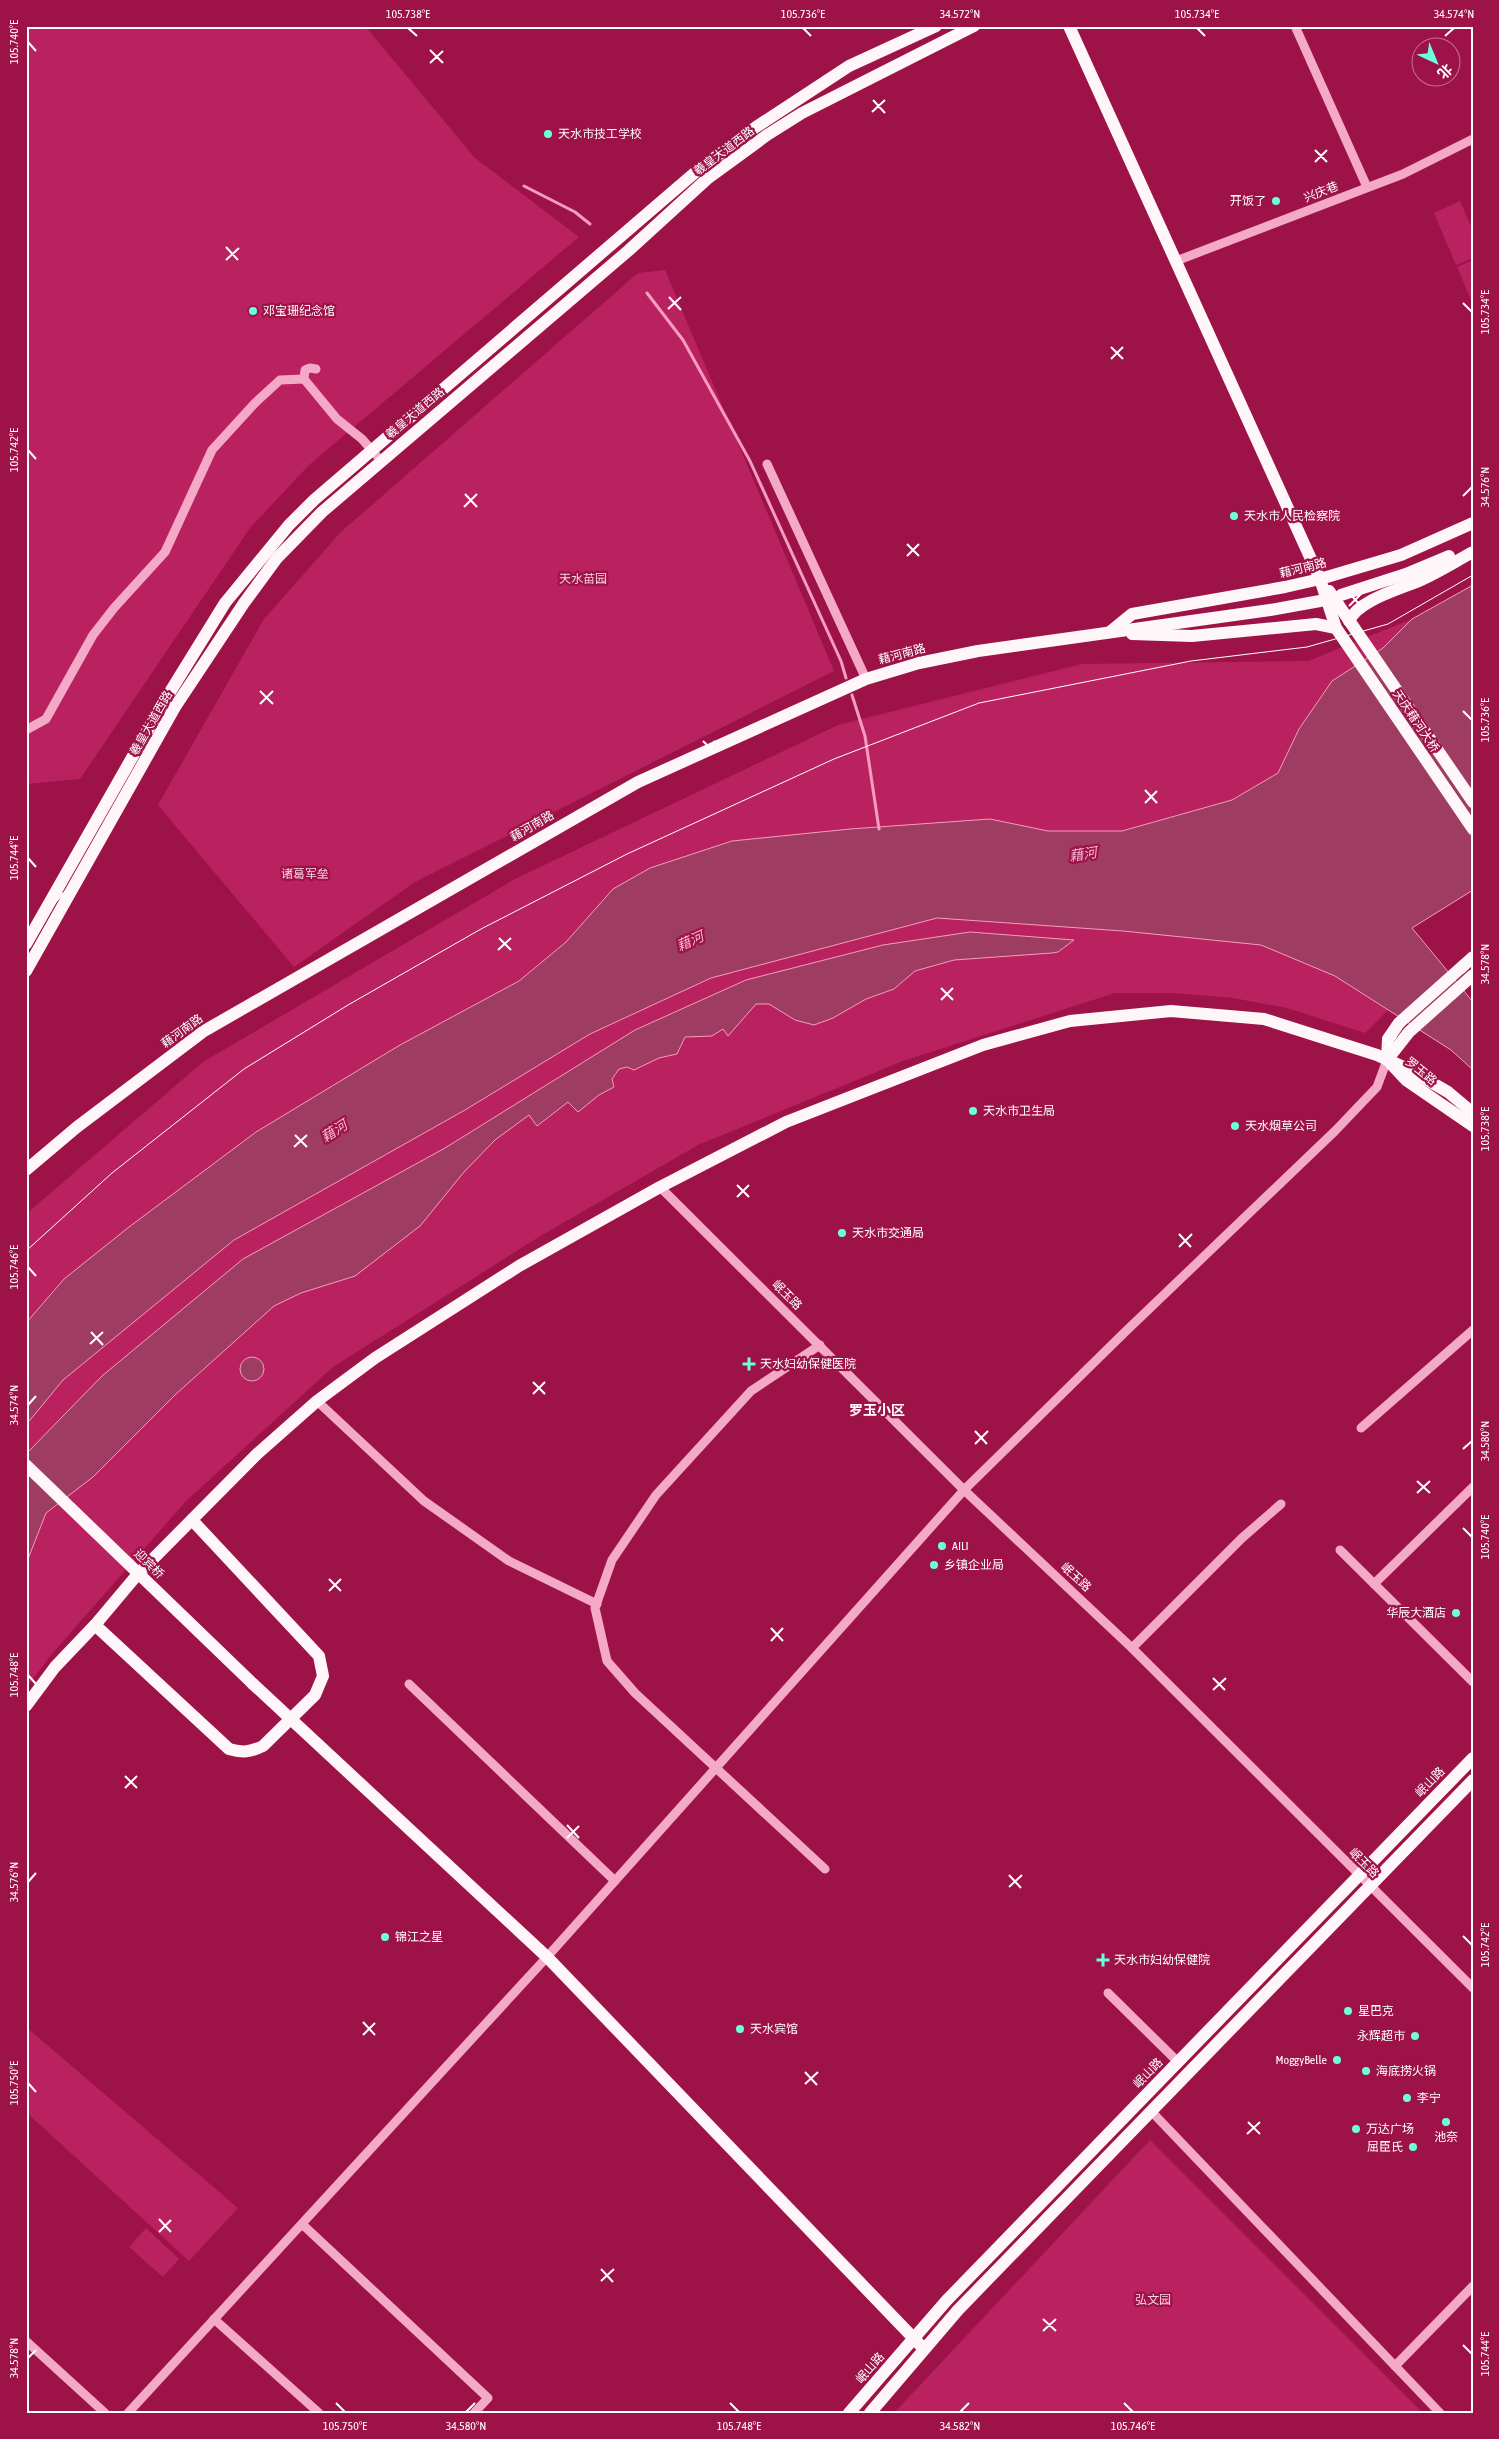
<svg xmlns="http://www.w3.org/2000/svg" width="1499" height="2439" font-family="'Asap Condensed','Noto Sans SC',sans-serif">
<style>
.green{fill:#ba225f}
.water{fill:#9e3c61;stroke:#f79cc1}
.lines{fill:none;stroke-linecap:round;stroke-linejoin:round}
.stream{stroke:#f79cc1;stroke-width:3}
.minor{stroke:#f4a9c7;stroke-width:9}
.major{stroke:#fff6f9;stroke-width:12}
.tram{stroke:#fff;stroke-width:1}
.major-bridge{stroke:#fff6f9;stroke-width:12}
.ticks{fill:none;stroke:#fff;stroke-width:2}
.poi-dot{fill:#6cffdc;stroke:#9d1348;stroke-width:2}
.labels{text-anchor:middle;stroke-width:4.5;stroke-linejoin:round;paint-order:stroke}
.poi-label{font-size:12px;fill:#fff;stroke:#9d1348;text-anchor:start}
.street-label{font-size:12px;fill:#fff;stroke:#9d1348}
.park-label{font-size:12px;fill:#fdd2e3;stroke:#9d1348}
.water-label{font-size:14px;font-style:italic;fill:#fab6d2;stroke:#9d1348}
.neighbourhood-label{font-size:14px;font-weight:bold;fill:#fff;stroke:#9d1348}
.neatline{fill:none;stroke:#fff;stroke-width:2}
.ticks-label{font-size:12px;text-anchor:middle;fill:#fff}
</style>
<rect width="100%" height="100%" fill="#9d1348"/>
<!-- green -->
<g class="green">
<polygon points="26,26 365,26 475,158 579,237 309,465 250,528 80,779 26,784"/>
<polygon points="1460,201 1473,231 1473,258 1456,265 1434,213"/>
<polygon points="1473,260 1473,305 1457,267"/>
<polygon points="665,270 834,671 415,882 294,967 158,805 264,619 341,532 638,273"/>
<polygon points="1412,619 1383,648 1332,681 1299,729 1278,773 1232,800 1122,831 1048,831 990,819 613,889 566,942 519,981 400,1045 256,1132 64,1279 26,1323 26,1214 203,1062 515,879 838,725 1082,664 1308,661"/>
<polygon points="937,918 1123,931 1261,945 1335,976 1388,1010 1365,1033 1287,1008 1233,998 1174,993 1115,993 903,1061 698,1145 542,1235 333,1367 186,1501 51,1655 26,1688 26,1425 63,1380 234,1240 465,1110 590,1034 711,978"/>
<polygon points="26,2027 238,2208 189,2261 26,2112"/>
<polygon points="1150,2140 1423,2413 894,2413"/>
<polygon points="146,2228 179,2259 163,2277 129,2247"/>
</g>
<!-- water -->
<g class="water">
<polygon points="1473,585 1473,890 1412,928 1473,1002 1473,1070 1451,1050 1335,976 1261,945 1123,931 937,918 711,978 590,1034 465,1110 234,1240 63,1380 26,1425 26,1323 64,1279 129,1227 256,1132 400,1045 519,981 566,942 613,889 650,868 732,841 850,829 990,819 1048,831 1122,831 1232,800 1278,773 1299,729 1332,681 1383,648 1412,619"/>
<polygon points="970,932 1074,940 1058,952 1052,953 954,960 915,971 894,989 866,999 833,1018 814,1025 795,1020 769,1004 756,1004 728,1036 723,1029 712,1036 685,1037 677,1054 659,1058 634,1070 627,1067 619,1069 612,1079 614,1087 599,1095 578,1112 568,1102 537,1126 529,1115 495,1140 464,1172 420,1226 355,1276 301,1293 274,1306 176,1394 93,1477 46,1513 26,1564 26,1454 102,1376 243,1259 445,1148 635,1030 746,980 883,945"/>
<circle cx="252" cy="1369" r="12"/>
</g>
<g class="lines">
<!-- stream -->
<g class="stream">
<polyline points="524,186 575,212 590,224"/>
<polyline points="647,293 683,340 750,461 841,661 846,678"/>
<polyline points="852,695 865,736 879,829"/>
</g>
<!-- minor -->
<g class="minor">
<polyline points="1295,26 1367,187"/>
<polyline points="1176,261 1403,174 1473,139"/>
<polyline points="316,369 310,368 305,370 304,379 337,419 362,439 376,455"/>
<polyline points="767,464 866,679"/>
<polyline points="26,730 46,719 93,635 114,608 165,552 212,450 255,403 280,380 304,379"/>
<polyline points="660,1187 964,1490 1132,1648 1473,1988"/>
<polyline points="820,1345 751,1391 656,1495 612,1560 595,1608 607,1661 635,1693 825,1869"/>
<polyline points="317,1401 424,1501 509,1561 597,1604"/>
<polyline points="1361,1428 1473,1330"/>
<polyline points="1340,1550 1473,1682"/>
<polyline points="1374,1584 1473,1487"/>
<polyline points="1132,1648 1242,1538 1281,1504"/>
<polyline points="409,1684 615,1881"/>
<polyline points="1108,1993 1178,2062"/>
<polyline points="1151,2111 1440,2413"/>
<polyline points="302,2224 488,2398 474,2413"/>
<polyline points="214,2319 319,2413"/>
<polyline points="26,2341 105,2413"/>
<polyline points="1395,2366 1473,2286"/>
<polyline points="128,2413 547,1957 964,1490 1125,1332 1335,1131 1377,1087 1387,1060"/>
</g>
<!-- major -->
<g class="major">
<polyline points="1069,26 1320,579 1336,628 1473,829"/>
<polyline points="1329,591 1473,802"/>
<polyline points="1341,595 1406,574 1449,556"/>
<path d="M1349 621C1358 600 1401 589 1421 580 1439 572 1456 561 1473 552"/>
<polyline points="1110,632 1132,614 1285,587 1320,579 1401,555 1473,523"/>
<polyline points="1132,634 1192,636 1316,624 1336,628"/>
<polyline points="26,944 162,705 225,603 289,525 314,500 698,170 756,127 849,66 936,26"/>
<polyline points="26,971 175,707 244,603 277,558 322,512 628,251 707,179 767,135 802,113 974,26"/>
<polyline points="1387,1060 1388,1039 1399,1023 1473,957"/>
<polyline points="1387,1060 1409,1032 1473,975"/>
<polyline points="1391,1064 1406,1080 1473,1126"/>
<polyline points="26,1170 77,1127 204,1031 638,782 866,679 919,663 978,651 1270,610 1320,601"/>
<path d="M95 1625 229 1749C242 1753 251 1752 263 1746L315 1695 323 1676 319 1656 192 1520"/>
<polyline points="253,1684 547,1957 924,2349"/>
<polyline points="26,1706 55,1667 95,1625 137,1575 257,1454 317,1401 375,1358 519,1266 660,1187 786,1122 983,1045 1070,1021 1171,1011 1264,1019 1377,1055 1410,1070 1448,1092 1473,1113"/>
<polyline points="849,2413 947,2300 1473,1758"/>
<polyline points="870,2413 958,2310 1473,1780"/>
</g>
<!-- tram -->
<polyline class="tram" points="26,1251 112,1173 244,1069 348,1005 481,929 627,854 834,759 979,703 1191,661 1307,647 1388,624 1473,575"/>
<!-- major-bridge -->
<polyline class="major-bridge" points="26,1465 253,1684"/>
</g>
<!-- ticks -->
<path class="ticks" d="M408 28 417 36M803 28 811 36M1197 28 1205 36M951 36 960 28M1445 36 1454 28M28 42 36 51M430 50 443 63M430 63 443 51M873 100 885 113M872 112 885 100M1315 150 1327 162M1315 162 1327 150M226 247 238 260M226 260 239 248M669 297 681 310M1463 303 1472 312M668 309 681 297M1111 347 1123 359M1111 359 1123 347M28 450 36 459M465 494 477 507M1463 496 1472 487M464 507 477 494M907 544 919 556M907 556 919 544M1349 593 1361 606M1349 606 1361 594M260 691 273 704M260 704 273 691M1463 711 1472 720M703 741 715 753M703 753 715 741M1145 790 1157 803M1145 803 1157 791M28 858 36 867M56 888 69 901M56 901 69 888M499 938 511 950M498 950 511 938M1463 973 1472 964M941 988 953 1000M941 1000 953 988M1383 1037 1395 1050M1383 1050 1396 1037M1463 1120 1472 1129M295 1135 307 1147M294 1147 307 1135M737 1185 749 1197M737 1197 749 1185M1179 1234 1191 1247M1179 1247 1192 1234M28 1267 36 1276M91 1332 103 1345M90 1344 103 1332M533 1382 545 1394M533 1394 545 1382M28 1405 36 1396M975 1431 987 1444M975 1444 988 1431M1463 1449 1472 1441M1417 1481 1430 1493M1417 1493 1430 1481M1463 1528 1472 1537M329 1579 341 1591M329 1591 341 1579M771 1628 783 1641M771 1641 783 1628M28 1675 36 1684M1213 1678 1225 1690M1213 1690 1226 1678M125 1776 137 1788M125 1788 137 1776M567 1825 579 1838M567 1838 579 1826M1009 1875 1021 1888M28 1882 36 1873M1009 1887 1022 1875M1463 1936 1472 1945M363 2022 375 2035M363 2035 375 2023M805 2072 817 2085M28 2083 36 2092M805 2084 818 2072M1248 2122 1260 2134M1247 2134 1260 2122M159 2219 171 2232M159 2232 171 2220M601 2269 613 2282M601 2281 614 2269M1043 2319 1056 2331M1043 2331 1056 2319M1463 2345 1472 2354M28 2358 36 2350M336 2403 345 2412M730 2403 739 2412M1124 2403 1133 2412M466 2412 475 2403M960 2412 969 2403"/>
<!-- markers -->
<g class="poi-dot">
<circle cx="548" cy="134" r="5"/>
<circle cx="1276" cy="201" r="5"/>
<circle cx="253" cy="311" r="5"/>
<circle cx="1234" cy="516" r="5"/>
<circle cx="973" cy="1111" r="5"/>
<circle cx="1235" cy="1126" r="5"/>
<circle cx="842" cy="1233" r="5"/>
<path d="M746.5 1356.5h5v5h5v5h-5v5h-5v-5h-5v-5h5z"/>
<circle cx="942" cy="1546" r="5"/>
<circle cx="934" cy="1565" r="5"/>
<circle cx="1456" cy="1613" r="5"/>
<circle cx="385" cy="1937" r="5"/>
<path d="M1100.5 1952.5h5v5h5v5h-5v5h-5v-5h-5v-5h5z"/>
<circle cx="1348" cy="2011" r="5"/>
<circle cx="740" cy="2029" r="5"/>
<circle cx="1415" cy="2036" r="5"/>
<circle cx="1337" cy="2060" r="5"/>
<circle cx="1366" cy="2071" r="5"/>
<circle cx="1407" cy="2098" r="5"/>
<circle cx="1446" cy="2122" r="5"/>
<circle cx="1356" cy="2129" r="5"/>
<circle cx="1413" cy="2147" r="5"/>
</g>
<g class="labels">
<!-- poi labels -->
<g class="poi-label">
<text x="558" y="138">天水市技工学校</text>
<text x="1266" y="205" text-anchor="end">开饭了</text>
<text x="263" y="315">邓宝珊纪念馆</text>
<text x="1244" y="520">天水市人民检察院</text>
<text x="983" y="1115">天水市卫生局</text>
<text x="1245" y="1130">天水烟草公司</text>
<text x="852" y="1237">天水市交通局</text>
<text x="760" y="1368">天水妇幼保健医院</text>
<text x="952" y="1550">AILI</text>
<text x="944" y="1569">乡镇企业局</text>
<text x="1446" y="1617" text-anchor="end">华辰大酒店</text>
<text x="395" y="1941">锦江之星</text>
<text x="1114" y="1964">天水市妇幼保健院</text>
<text x="1358" y="2015">星巴克</text>
<text x="750" y="2033">天水宾馆</text>
<text x="1405" y="2040" text-anchor="end">永辉超市</text>
<text x="1327" y="2064" text-anchor="end">MoggyBelle</text>
<text x="1376" y="2075">海底捞火锅</text>
<text x="1417" y="2102">李宁</text>
<text x="1366" y="2133">万达广场</text>
<text x="1446" y="2141" text-anchor="middle">池奈</text>
<text x="1403" y="2151" text-anchor="end">屈臣氏</text>
</g>
<!-- street labels -->
<g class="street-label">
<text transform="translate(724 151) rotate(-37)" y="4">羲皇大道西路</text>
<text transform="translate(1321 192) rotate(-21)" y="4">兴庆巷</text>
<text transform="translate(415 413) rotate(-40)" y="4">羲皇大道西路</text>
<text transform="translate(1303 568) rotate(-14)" y="4">藉河南路</text>
<text transform="translate(902 654) rotate(-15)" y="4">藉河南路</text>
<text transform="translate(1416 721) rotate(56)" y="4">天庆藉河大桥</text>
<text transform="translate(151 723) rotate(-60)" y="4">羲皇大道西路</text>
<text transform="translate(532 826) rotate(-30)" y="4">藉河南路</text>
<text transform="translate(182 1031) rotate(-36)" y="4">藉河南路</text>
<text transform="translate(1421 1071) rotate(39)" y="4">罗玉路</text>
<text transform="translate(787 1295) rotate(45)" y="4">岷玉路</text>
<text transform="translate(149 1564) rotate(44)" y="4">迎宾桥</text>
<text transform="translate(1076 1577) rotate(43)" y="4">岷玉路</text>
<text transform="translate(1430 1782) rotate(-46)" y="4">岷山路</text>
<text transform="translate(1364 1863) rotate(45)" y="4">岷玉路</text>
<text transform="translate(1148 2073) rotate(-46)" y="4">岷山路</text>
<text transform="translate(870 2368) rotate(-49)" y="4">岷山路</text>
</g>
<!-- park labels -->
<g class="park-label">
<text x="583" y="583">天水苗园</text>
<text x="305" y="878">诸葛军垒</text>
<text x="1153" y="2304">弘文园</text>
</g>
<!-- water labels -->
<g class="water-label">
<text transform="translate(1083 854) rotate(-9)" y="5">藉河</text>
<text transform="translate(690 941) rotate(-24)" y="5">藉河</text>
<text transform="translate(334 1131) rotate(-33)" y="5">藉河</text>
</g>
<!-- neighbourhood labels -->
<g class="neighbourhood-label">
<text x="877" y="1415">罗玉小区</text>
</g>
</g>
<!-- border -->
<rect width="1499" height="2439" fill="none" stroke="#9d1348" stroke-width="55"/>
<!-- north arrow -->
<g transform="translate(1436 62) rotate(136)"><circle r="24" fill="#9d1348" stroke="#c47191"/>
<path d="M0-4L9 19L0 12L-9 19Z" fill="#6cffdc"/>
<text y="-8" font-size="14" font-weight="bold" text-anchor="middle" fill="#ffffff">北</text>
</g>
<rect x="28" y="28" width="1444" height="2384" class="neatline"/>
<g class="ticks-label">
<text x="408" y="18">105.738°E</text>
<text x="803" y="18">105.736°E</text>
<text x="960" y="18">34.572°N</text>
<text x="1197" y="18">105.734°E</text>
<text x="1454" y="18">34.574°N</text>
<text transform="translate(14 42) rotate(-90)" y="4">105.740°E</text>
<text transform="translate(1485 312) rotate(-90)" y="4">105.734°E</text>
<text transform="translate(14 450) rotate(-90)" y="4">105.742°E</text>
<text transform="translate(1485 487) rotate(-90)" y="4">34.576°N</text>
<text transform="translate(1485 720) rotate(-90)" y="4">105.736°E</text>
<text transform="translate(14 858) rotate(-90)" y="4">105.744°E</text>
<text transform="translate(1485 964) rotate(-90)" y="4">34.578°N</text>
<text transform="translate(1485 1129) rotate(-90)" y="4">105.738°E</text>
<text transform="translate(14 1267) rotate(-90)" y="4">105.746°E</text>
<text transform="translate(14 1405) rotate(-90)" y="4">34.574°N</text>
<text transform="translate(1485 1441) rotate(-90)" y="4">34.580°N</text>
<text transform="translate(1485 1537) rotate(-90)" y="4">105.740°E</text>
<text transform="translate(14 1675) rotate(-90)" y="4">105.748°E</text>
<text transform="translate(14 1882) rotate(-90)" y="4">34.576°N</text>
<text transform="translate(1485 1945) rotate(-90)" y="4">105.742°E</text>
<text transform="translate(14 2083) rotate(-90)" y="4">105.750°E</text>
<text transform="translate(1485 2354) rotate(-90)" y="4">105.744°E</text>
<text transform="translate(14 2358) rotate(-90)" y="4">34.578°N</text>
<text x="345" y="2430">105.750°E</text>
<text x="466" y="2430">34.580°N</text>
<text x="739" y="2430">105.748°E</text>
<text x="960" y="2430">34.582°N</text>
<text x="1133" y="2430">105.746°E</text>
</g>
</svg>
